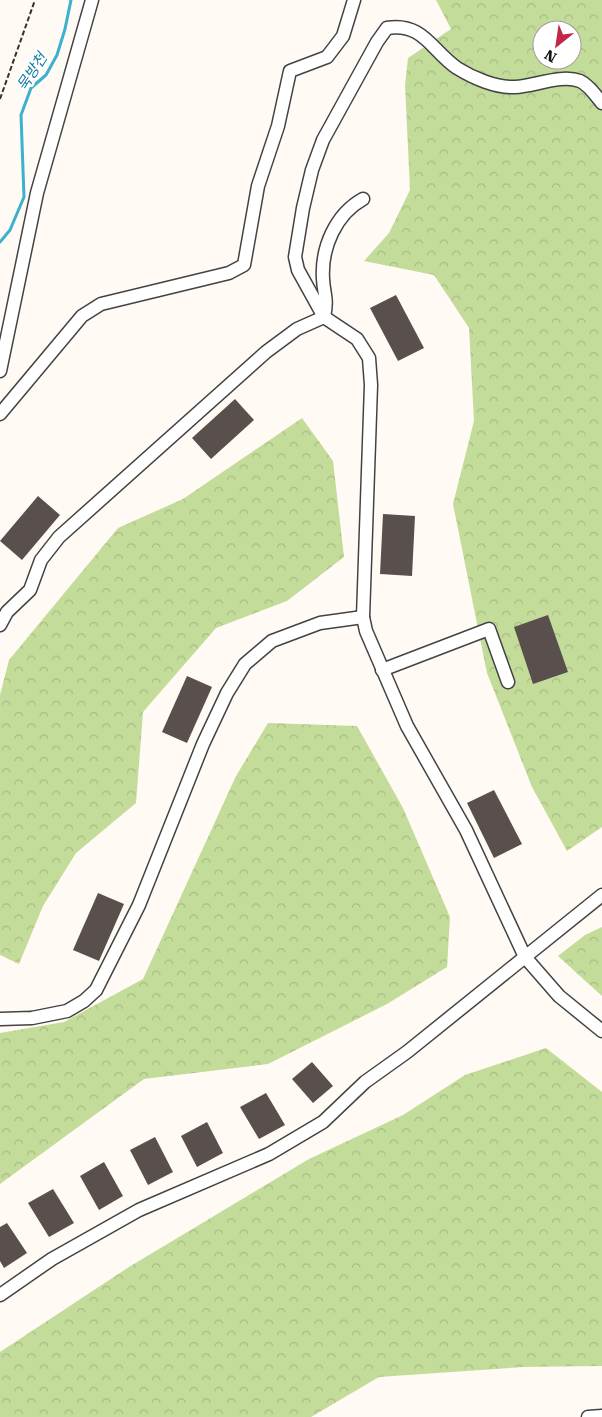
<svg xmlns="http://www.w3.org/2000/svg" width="602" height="1417" font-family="'Roboto Serif','Noto Sans KR',serif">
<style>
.forest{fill:url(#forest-crowns);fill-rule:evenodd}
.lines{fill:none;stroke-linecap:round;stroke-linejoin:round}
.stream{stroke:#3cb0d0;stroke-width:3}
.building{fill:#594f4c}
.minor-casing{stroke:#434343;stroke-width:15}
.path{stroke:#323232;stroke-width:2;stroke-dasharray:5 2.5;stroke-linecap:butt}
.minor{stroke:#fff;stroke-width:12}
.labels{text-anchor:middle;stroke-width:5;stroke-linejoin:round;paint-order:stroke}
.water-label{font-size:15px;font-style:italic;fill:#157b9f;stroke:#fff}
</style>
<defs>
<pattern id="forest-crowns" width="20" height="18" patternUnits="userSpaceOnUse" patternTransform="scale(1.25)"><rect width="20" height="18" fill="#c4dc9a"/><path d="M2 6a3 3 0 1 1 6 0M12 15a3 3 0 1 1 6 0" fill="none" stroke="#a7bc84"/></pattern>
</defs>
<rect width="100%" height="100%" fill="#fffaf3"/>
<!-- forest -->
<g class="forest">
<path d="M436 0H602V827L567 851 532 787 487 673 453 504 474 421 469 328 434 275 364 261 389 233 410 190 405 85 408 58 451 29ZM542 30H572V60H542Z"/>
<polygon points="302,418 333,461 344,557 287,601 216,628 143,712 136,803 76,853 43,906 19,964 0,955 0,695 9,660 118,528 183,499"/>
<polygon points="268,723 357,726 403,808 450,917 447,967 387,1004 268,1064 144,1079 0,1184 0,1033 64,1022 143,979 236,776"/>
<polygon points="602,927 602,996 558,956 585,935"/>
<polygon points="546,1048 602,1092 602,1366 523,1367 379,1377 311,1417 0,1417 0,1352 129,1267 309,1159 403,1115 465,1075"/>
</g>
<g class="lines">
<!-- stream -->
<polyline class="stream" points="0,242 10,230 24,197 21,115 31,88 46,75 57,55 65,29 71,0"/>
</g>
<!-- building -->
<g class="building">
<polygon points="396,295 424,348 398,361 370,308"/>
<polygon points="235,399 254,420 211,459 192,438"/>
<polygon points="38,496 60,515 22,560 0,541"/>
<polygon points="383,514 415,516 412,576 380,574"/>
<polygon points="548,615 568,672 533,684 514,627"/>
<polygon points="187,676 212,687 187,743 162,732"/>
<polygon points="494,790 522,844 494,858 467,803"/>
<polygon points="98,893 124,904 99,961 73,950"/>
<polygon points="312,1062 333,1086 313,1103 292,1079"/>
<polygon points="266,1093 285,1125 259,1139 240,1107"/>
<polygon points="207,1122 223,1153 197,1167 181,1136"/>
<polygon points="155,1137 173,1172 148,1185 130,1150"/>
<polygon points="104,1162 123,1196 99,1210 80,1176"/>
<polygon points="53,1189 74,1223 49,1237 28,1203"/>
<polygon points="7,1223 27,1253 4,1268 0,1261 0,1227"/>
</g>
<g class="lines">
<defs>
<g id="minor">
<path d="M324 317 298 270 295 257 303 208 312 170 323 140 377 42 387 28C423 22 432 51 457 68 473 78 496 88 515 87 535 86 561 74 580 81 589 85 596 96 602 103"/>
<path d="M324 317C328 298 324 296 323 279 321 247 336 214 363 199"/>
<polyline points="0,371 37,193 92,0"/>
<polyline points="0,414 82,316 101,304 229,273 244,265 258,186 278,126 290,71 327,57 343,36 354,0"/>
<polyline points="0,625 7,612 30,590 41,560 59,537 266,352 297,329 324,317 357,339 369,358 371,385 363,617 366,631 407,726 466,830 525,957 602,895"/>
<polyline points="382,670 489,629 508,682"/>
<polyline points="0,1019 32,1018 67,1011 84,1001 96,990 139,905 203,744 227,693 245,664 272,641 320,623 363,617"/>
<polyline points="0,1295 52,1259 139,1210 269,1154 323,1122 365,1082 407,1052 525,957 559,996 602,1031"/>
<polyline points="588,1417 602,1416"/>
</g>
</defs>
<!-- minor casing -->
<use href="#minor" class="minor-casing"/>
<!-- path -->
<polyline class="path" points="0,99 35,0"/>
<!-- minor -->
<use href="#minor" class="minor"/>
</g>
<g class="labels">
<!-- water labels -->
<g class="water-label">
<text transform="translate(32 72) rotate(-57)" y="5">묵방천</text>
</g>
</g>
<!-- north arrow -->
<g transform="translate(557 45) rotate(210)"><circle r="24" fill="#ffffff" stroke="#9f9f9f"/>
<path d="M0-4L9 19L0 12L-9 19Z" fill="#c42448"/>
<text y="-8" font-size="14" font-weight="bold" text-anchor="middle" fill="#101010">N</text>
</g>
</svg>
